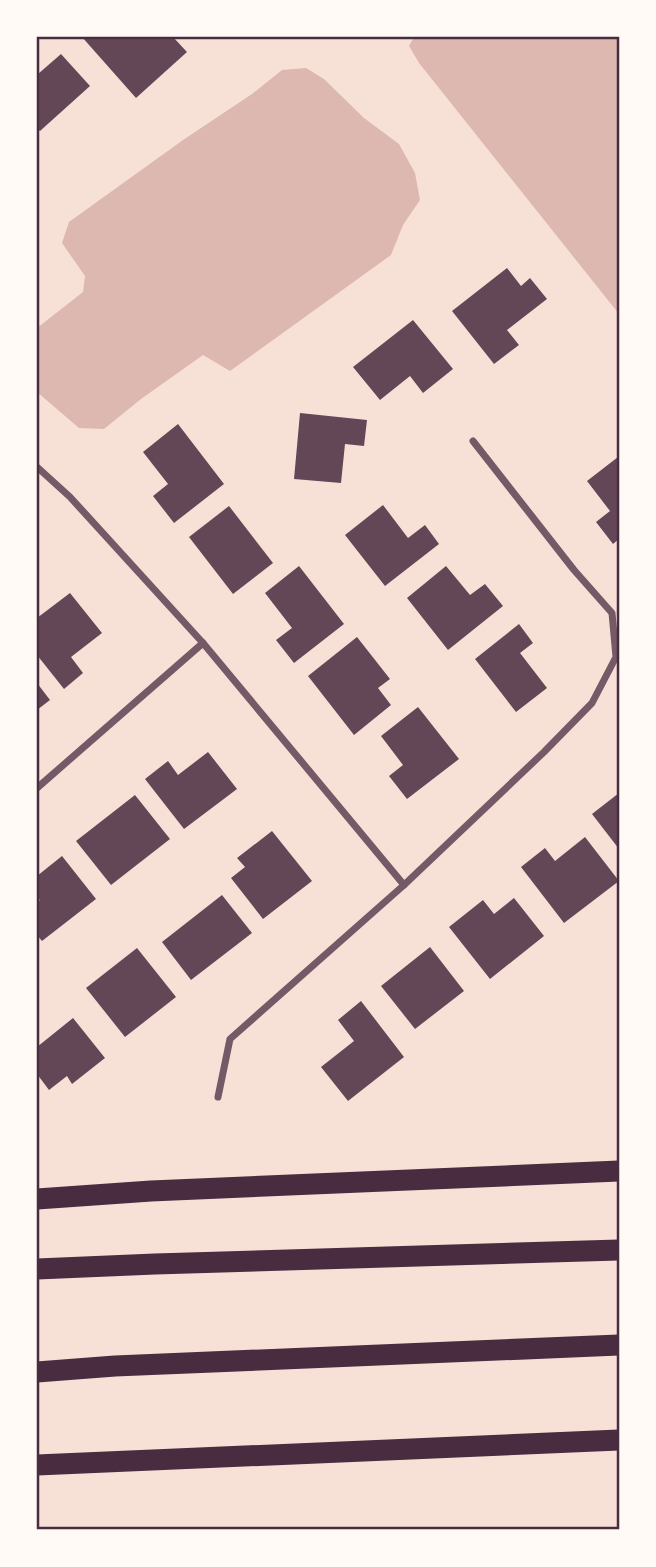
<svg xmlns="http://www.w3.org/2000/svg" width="656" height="1567" font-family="Helvetica,sans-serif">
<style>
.water{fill:#dcb8b0}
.building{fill:#644757}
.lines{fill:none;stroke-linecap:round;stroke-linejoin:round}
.minor{stroke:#755966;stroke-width:7}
.motorway{stroke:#4a2c40;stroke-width:21}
.neatline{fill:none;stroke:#4a2c40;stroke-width:2.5}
</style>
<rect width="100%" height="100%" fill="#f7e1d7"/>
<!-- water -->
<g class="water">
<polygon points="414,37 619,37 619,314 419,63 409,46"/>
<polygon points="306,68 324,79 364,118 399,144 415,173 420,200 403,225 391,255 230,371 203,355 141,399 104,429 79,428 37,392 37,328 83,292 85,276 62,243 69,222 183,140 252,94 282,70"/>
</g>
<!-- building -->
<g class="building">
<polygon points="82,37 173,37 187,52 136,98"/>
<polygon points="61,54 90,86 40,131 37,128 37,72 38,74"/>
<polygon points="507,268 521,286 530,278 547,299 507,330 519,345 494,364 452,311"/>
<polygon points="413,320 453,369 423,393 410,376 380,400 353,367"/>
<polygon points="300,413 367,420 364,446 345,444 341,483 294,479"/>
<polygon points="178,424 224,484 174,523 153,496 168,484 143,452"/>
<polygon points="618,457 619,459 619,539 613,544 596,522 610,511 587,481"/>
<polygon points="383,505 408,538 425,525 439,544 385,586 345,535"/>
<polygon points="229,506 273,563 233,594 189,537"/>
<polygon points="299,566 344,624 294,663 276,640 292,628 265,593"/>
<polygon points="446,566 470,595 485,584 503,606 448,650 407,598"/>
<polygon points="70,593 102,633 71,657 83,673 64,689 37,655 37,618"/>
<polygon points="519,624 533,643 520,653 547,688 516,712 475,659"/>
<polygon points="357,637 390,679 378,688 391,705 354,735 308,676"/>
<polygon points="37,683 50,700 37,710"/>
<polygon points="418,707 459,759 407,799 389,776 403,765 381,736"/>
<polygon points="208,752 237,789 184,829 145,779 168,761 178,775"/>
<polygon points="619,793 619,849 592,814"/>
<polygon points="135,795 170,839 111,885 76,841"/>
<polygon points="272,831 312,881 263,919 231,878 245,867 237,858"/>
<polygon points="585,837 619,881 564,923 521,867 545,848 555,861"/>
<polygon points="62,856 96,899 42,941 37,935 37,902 40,900 37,897 37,876"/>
<polygon points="222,895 252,933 191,980 162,942"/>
<polygon points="514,898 544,936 490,979 449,927 483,900 494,914"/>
<polygon points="430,947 464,991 415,1029 381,986"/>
<polygon points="137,948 176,997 125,1037 86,988"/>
<polygon points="361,1001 404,1057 348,1101 321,1067 354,1041 338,1020"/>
<polygon points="73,1018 105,1058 72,1084 67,1076 49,1090 37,1074 37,1047"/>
</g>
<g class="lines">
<!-- minor -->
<g class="minor">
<polyline points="37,467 70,497 203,643 404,885"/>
<polyline points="37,788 203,643"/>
<polyline points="218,1097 230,1039 404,885 544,752 592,703 616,657 612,613 574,570 473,441"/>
</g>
<!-- motorway -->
<g class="motorway">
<polyline points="37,1199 151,1191 619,1171"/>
<polyline points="37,1269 155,1264 619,1250"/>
<polyline points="37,1372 115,1366 619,1345"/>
<polyline points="37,1465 619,1440"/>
</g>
</g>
<!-- border -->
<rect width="656" height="1567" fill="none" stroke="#fffaf5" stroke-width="77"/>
<rect x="38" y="38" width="580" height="1490" class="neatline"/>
</svg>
